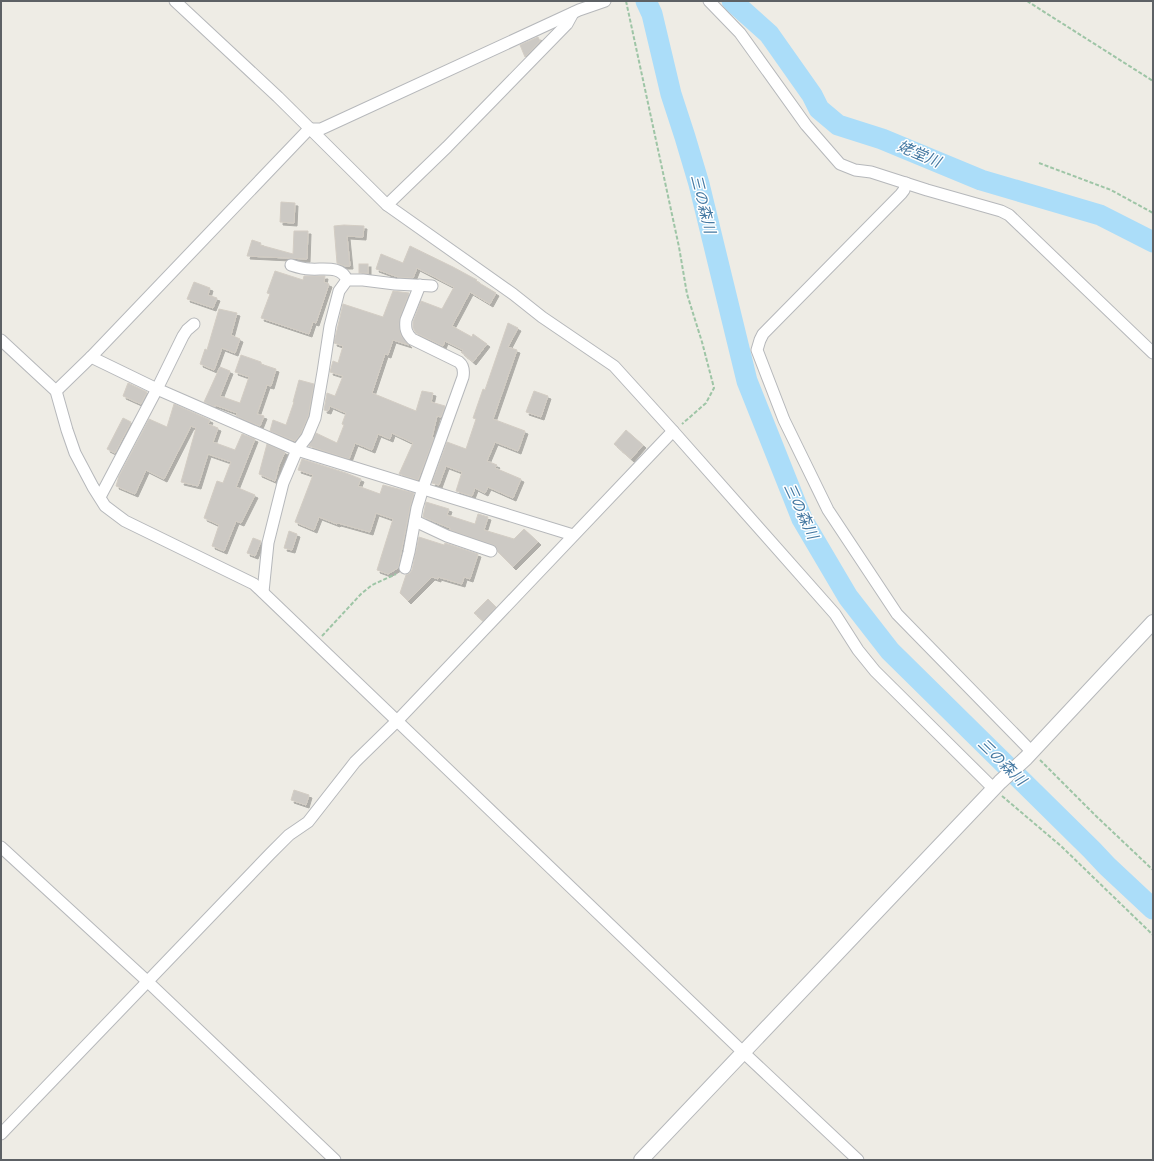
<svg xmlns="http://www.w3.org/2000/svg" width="1154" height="1161" font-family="'Fira Sans Condensed','Noto Sans JP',sans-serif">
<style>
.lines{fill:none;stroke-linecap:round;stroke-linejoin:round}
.river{stroke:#abddf9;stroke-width:21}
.building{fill:#ccc9c4;stroke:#d3cdc4;filter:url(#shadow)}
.minor-casing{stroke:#b6b8bb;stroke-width:13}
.tertiary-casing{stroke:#b6b8bb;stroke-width:16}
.path{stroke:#9ec5a6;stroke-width:2;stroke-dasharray:4 2;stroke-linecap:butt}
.minor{stroke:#fff;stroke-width:11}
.tertiary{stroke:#fff;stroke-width:14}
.labels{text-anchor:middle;stroke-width:3;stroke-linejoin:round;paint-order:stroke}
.water-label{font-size:15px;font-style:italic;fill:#4579a2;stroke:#fff}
</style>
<defs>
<filter id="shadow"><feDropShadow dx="3" dy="3" stdDeviation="0" flood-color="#0004"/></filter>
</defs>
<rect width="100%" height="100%" fill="#eeece5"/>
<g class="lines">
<!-- river -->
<g class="river">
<polyline points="646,1 652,14 671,94 685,137 699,184 747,381 802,519 848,597 890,651 1092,850 1107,866 1153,909"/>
<polyline points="732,1 769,34 812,95 819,109 838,125 882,139 981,180 1100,215 1153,242"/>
</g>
</g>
<!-- building -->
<g class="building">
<polygon points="538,37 540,41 525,57 520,45"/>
<polygon points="281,202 295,203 294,223 280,222"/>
<polygon points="344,225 364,226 363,237 347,236 350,266 345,266 337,263 334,226"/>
<polygon points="294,231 308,231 307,259 247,256 252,240 261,243 260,245 293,254"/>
<polygon points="410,246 453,267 477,280 476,281 496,293 490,304 470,292 452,326 472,337 473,334 487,344 473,362 461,352 463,350 445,341 443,346 416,333 413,328 413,322 421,301 442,309 454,287 417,268 413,278 398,277 376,269 381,254 403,263"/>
<rect x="359" y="264" width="9" height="9"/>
<polygon points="275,271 303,280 304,276 325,276 324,282 329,284 316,323 313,322 309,334 261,318 270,294 267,293"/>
<polygon points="194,282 210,288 208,295 217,298 213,308 187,299"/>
<polygon points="393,291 409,293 400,317 399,325 401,336 409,345 393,340 388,355 385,354 372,393 416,411 422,391 433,393 431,402 445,406 441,417 437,416 432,437 434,438 418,480 399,474 413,443 392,433 390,439 378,434 372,450 355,443 349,459 309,446 316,433 337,443 344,425 342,424 346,413 330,406 328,411 324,410 327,393 335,396 343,376 330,372 333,361 338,363 343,346 334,343 343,304 383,317"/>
<polygon points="219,309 237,313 231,335 240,339 235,353 222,348 214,370 200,364 205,349 207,350"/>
<polygon points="508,323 518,328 508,347 517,350 493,419 525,431 518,451 495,442 487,461 497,465 495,468 521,479 513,498 488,487 485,493 475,488 472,496 456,491 462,472 446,466 439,485 432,483 447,442 466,449 476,419 473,418 483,389 485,390"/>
<polygon points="241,355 261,362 261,364 276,369 271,386 267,385 257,414 264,416 260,426 236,416 237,413 215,405 215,407 204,402 220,367 230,371 220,396 240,403 249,377 235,372"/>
<polygon points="299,380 314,384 308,416 301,433 295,441 270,431 273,420 286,425 294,402 293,402"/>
<polygon points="128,383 147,392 141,404 123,396"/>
<polygon points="534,391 548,396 541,417 526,412"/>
<polygon points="174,404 210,420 208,424 218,428 213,442 235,450 242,434 255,439 236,487 255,495 241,523 236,521 224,551 212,546 219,525 204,518 217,481 223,483 231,462 208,454 198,486 181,482 196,428 191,426 164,479 146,470 135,494 116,486 119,476 149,419 167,427"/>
<polygon points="123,418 131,422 115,453 107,449"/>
<polygon points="626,430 643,445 631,459 614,444"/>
<polygon points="267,444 285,452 279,465 275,481 259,474"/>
<polygon points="302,459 346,473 361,479 358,486 380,494 383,485 414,493 410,507 398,568 388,574 377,570 393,519 376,513 370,532 338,523 337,524 319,517 314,530 295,522 313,475 298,470"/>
<polygon points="426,502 449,509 447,515 475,524 478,514 488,517 484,530 514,539 524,529 538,542 513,567 498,552 496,547 494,545 450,530 450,528 423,517"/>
<polygon points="289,531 297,534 292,550 284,548"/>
<polygon points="419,537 444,545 445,543 478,554 470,579 464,577 462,584 438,577 438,579 432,577 408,601 400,593 406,575 410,573 412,570"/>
<polygon points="253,538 261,541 255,556 247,553"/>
<polygon points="488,599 496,607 483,621 474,613"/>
<polygon points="294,790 309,795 306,805 291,800"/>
</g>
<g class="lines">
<defs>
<g id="minor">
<polyline points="175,1 278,97 387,205 513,294 542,317 614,366 673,431 835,614 858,650 875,671 994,789"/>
<polyline points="709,1 740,33 806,125 840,164 855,170 871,172 927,190 1001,211 1009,215 1153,353"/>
<polyline points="906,183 904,190 901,194 763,334 760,340 757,350 784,420 828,510 897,614 1031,751"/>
<polyline points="387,205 447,147 567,24 573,13"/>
<path d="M291 265C297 267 303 269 310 269 323 270 341 265 347 280"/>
<polyline points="1,340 56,391 67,430 75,453 93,487 105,506 125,521 254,584 744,1053 858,1160"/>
<polyline points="91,357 157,389 297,450 573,535"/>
<polyline points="56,391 91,357 309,129 321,129 579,10 605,1"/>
<polyline points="100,497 157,389 183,336 187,330 194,324"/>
<polyline points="415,521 447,536 491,551"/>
<path d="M405 568 409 552 417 508 423 488 463 377C464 371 464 366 459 362L412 339C406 333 405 328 406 320L420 285"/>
<polyline points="263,592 268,543 283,483 297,450 307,437 315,418 323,372 330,326 339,291 347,280 363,280 395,284 432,286"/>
<polyline points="1,847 147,981 335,1160"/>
<polyline points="1,1134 270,854 289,835 308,822 355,762 398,720 673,431"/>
</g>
<polyline id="tertiary" points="641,1160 1000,782 1026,758 1153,622"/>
</defs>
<!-- minor casing -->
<use href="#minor" class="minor-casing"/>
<!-- tertiary casing -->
<use href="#tertiary" class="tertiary-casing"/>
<!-- path -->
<g class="path">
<polyline points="626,1 679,247 687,294 702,342 714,388 706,403 682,424"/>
<polyline points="1027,1 1153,81"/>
<polyline points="1039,163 1111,190 1153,213"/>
<polyline points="322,636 361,594 372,585 396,574"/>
<polyline points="1040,760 1096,816 1153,870"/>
<polyline points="1002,796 1061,846 1153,935"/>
</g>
<!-- minor -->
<use href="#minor" class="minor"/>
<!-- tertiary -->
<use href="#tertiary" class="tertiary"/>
</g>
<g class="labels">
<!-- water labels -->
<g class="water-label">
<text transform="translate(919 154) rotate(23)" y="5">姥堂川</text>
<text transform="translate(703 204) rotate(76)" y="5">三の森川</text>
<text transform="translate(801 511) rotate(65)" y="5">三の森川</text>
<text transform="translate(1002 762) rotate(44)" y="5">三の森川</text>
</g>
</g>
<!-- border -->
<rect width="1154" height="1161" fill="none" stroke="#5d6165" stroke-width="4"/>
</svg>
